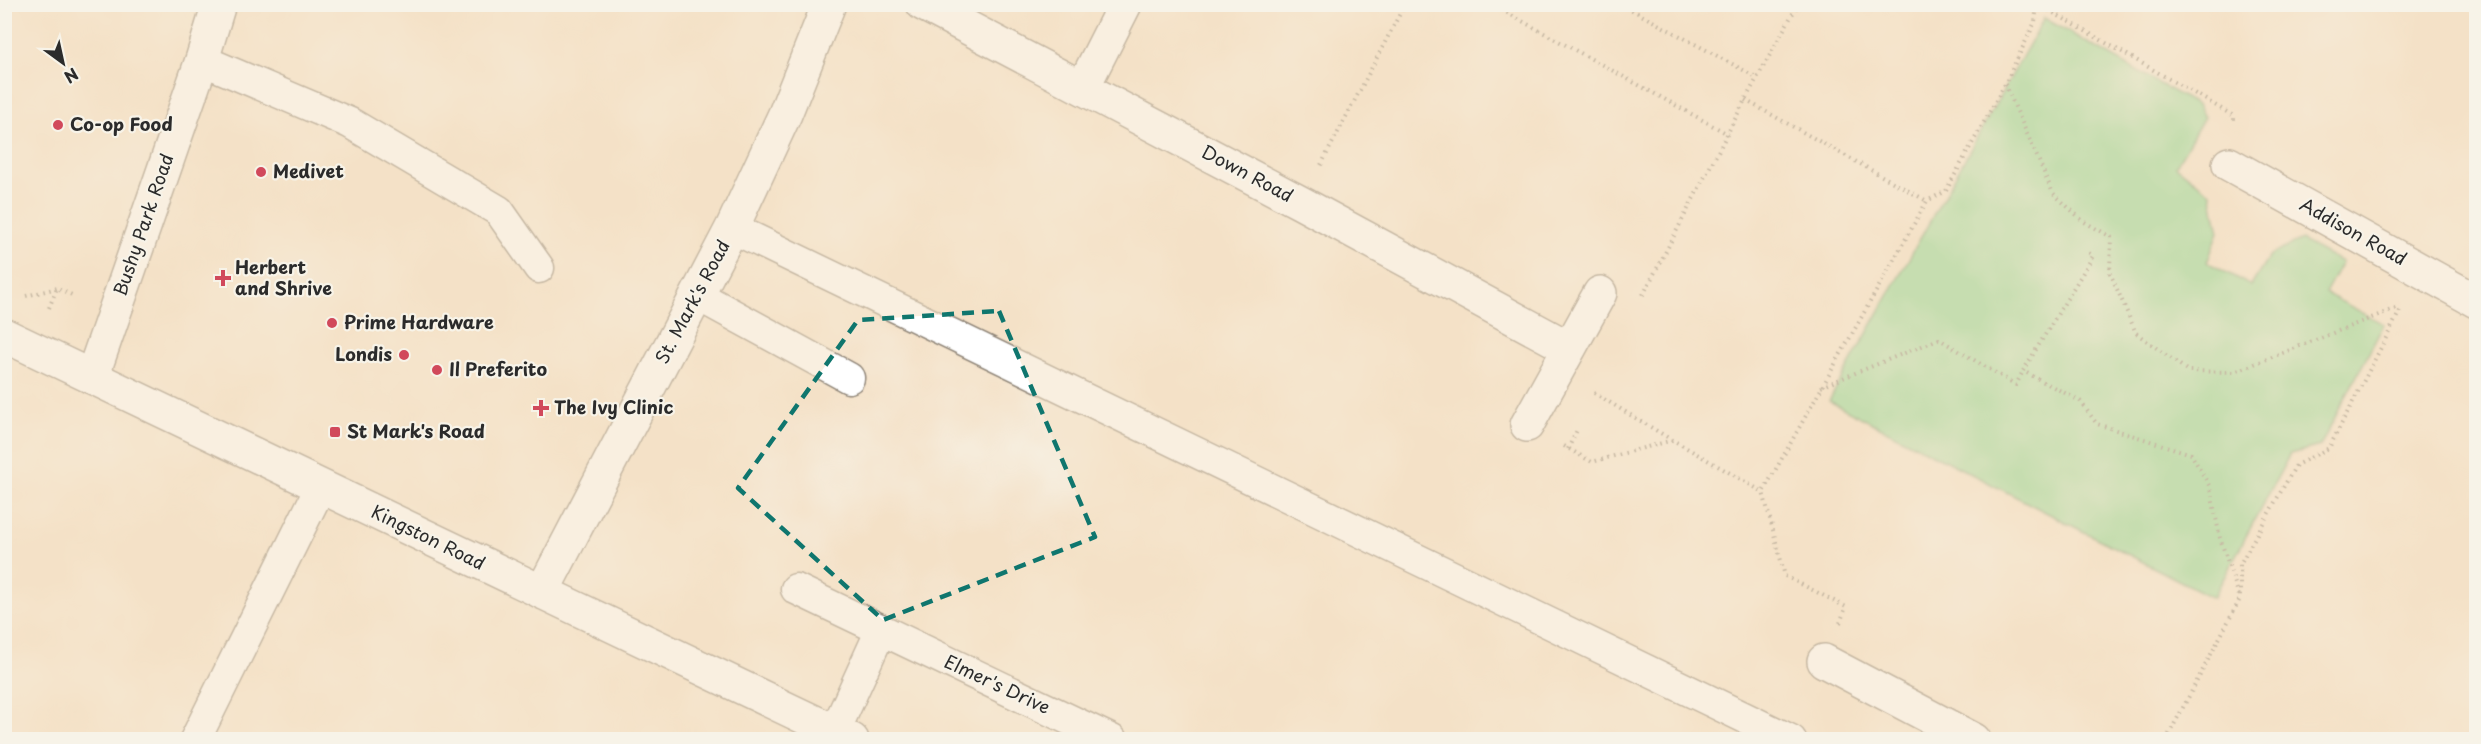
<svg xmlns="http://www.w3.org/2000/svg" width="2481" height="744" font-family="'Playpen Sans',sans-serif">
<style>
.green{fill:#8fd894;stroke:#5d8260;stroke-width:1.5}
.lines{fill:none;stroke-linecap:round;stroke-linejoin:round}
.lane-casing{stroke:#908679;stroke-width:33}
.street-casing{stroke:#908679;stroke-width:36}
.primary-casing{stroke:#908679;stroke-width:36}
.path{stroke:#908679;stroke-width:4;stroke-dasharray:1.5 4.5;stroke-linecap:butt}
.lane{stroke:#fff;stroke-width:30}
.street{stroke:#fff;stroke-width:33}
.primary{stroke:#fff;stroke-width:33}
.marked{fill:none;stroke:#0f766e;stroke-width:4.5;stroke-dasharray:12 8;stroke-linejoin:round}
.poi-dot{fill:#d1495b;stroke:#f7f3e8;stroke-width:2}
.labels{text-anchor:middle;stroke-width:4.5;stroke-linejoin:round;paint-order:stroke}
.poi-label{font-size:18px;font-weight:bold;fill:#2b2b2b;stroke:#f7f3e8;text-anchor:start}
.street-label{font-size:18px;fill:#2b2b2b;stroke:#f7f3e8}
</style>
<rect width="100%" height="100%" fill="#f7f3e8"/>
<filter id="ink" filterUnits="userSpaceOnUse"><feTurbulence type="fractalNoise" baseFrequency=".0167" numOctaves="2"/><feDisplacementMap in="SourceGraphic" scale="12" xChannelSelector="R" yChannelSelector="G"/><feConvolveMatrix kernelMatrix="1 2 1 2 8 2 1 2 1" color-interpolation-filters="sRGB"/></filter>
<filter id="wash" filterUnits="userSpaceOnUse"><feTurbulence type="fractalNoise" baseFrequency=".008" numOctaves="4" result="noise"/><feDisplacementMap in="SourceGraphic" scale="24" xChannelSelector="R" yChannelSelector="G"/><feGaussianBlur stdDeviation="1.35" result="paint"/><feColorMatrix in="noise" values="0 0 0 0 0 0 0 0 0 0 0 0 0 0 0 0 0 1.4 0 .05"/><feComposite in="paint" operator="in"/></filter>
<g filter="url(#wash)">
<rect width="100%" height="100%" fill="#f4e1c7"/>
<!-- green -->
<polygon class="green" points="2044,18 2197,105 2204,117 2176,166 2211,193 2219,232 2207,262 2251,286 2270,255 2301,240 2342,262 2325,293 2384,324 2320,446 2290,454 2213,598 1829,401"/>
</g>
<g filter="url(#ink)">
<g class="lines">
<defs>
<g id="lane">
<polyline points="202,60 350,123 499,211 539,268"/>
<polyline points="732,228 1791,740"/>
<polyline points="697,295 849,378"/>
<polyline points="796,589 1112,740"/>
<polyline points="835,731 881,630"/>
<polyline points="195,740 321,486"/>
</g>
<g id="street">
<polyline points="923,4 1301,203 1569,348"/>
<polyline points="1083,87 1125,4"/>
<polyline points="2229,164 2476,301"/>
<polyline points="92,377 202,60 219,4"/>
<polyline points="1527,425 1600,293"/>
<polyline points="542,592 732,228 785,114 829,4"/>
<polyline points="1824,661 1974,740"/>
</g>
<polyline id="primary" points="4,335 852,740"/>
</defs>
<!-- lane casing -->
<use href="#lane" class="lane-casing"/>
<!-- street casing -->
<use href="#street" class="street-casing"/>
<!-- primary casing -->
<use href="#primary" class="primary-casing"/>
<!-- path -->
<g class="path">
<polyline points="1491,4 1728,134"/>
<polyline points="1621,4 1758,78"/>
<polyline points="2038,4 2234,116 2234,122"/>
<polyline points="2005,84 2053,193 2083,221 2111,237 2110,273 2136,333 2188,371 2234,372 2399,307"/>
<polyline points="1745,100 1927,201"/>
<polyline points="1321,165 1405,4"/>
<polyline points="2089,253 2093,256 2023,371 2080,401 2097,424 2191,454 2210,487 2220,538 2239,596"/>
<polyline points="1643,295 1745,100 1798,4"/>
<polyline points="26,296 57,288"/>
<polyline points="49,308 57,288 74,296"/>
<polyline points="1821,387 1939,339 2016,385 2023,371"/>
<polyline points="1594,393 1672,440"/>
<polyline points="1564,446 1592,462 1673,440 1763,492"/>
<polyline points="1568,449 1578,428"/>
<polyline points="1840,623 1846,607 1785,576 1763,492 1927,201 1946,191 2005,84 2035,22 2037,4"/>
<polyline points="2166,740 2240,599 2240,564 2296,465 2329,448 2402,307"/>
</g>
<!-- lane -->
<use href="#lane" class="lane"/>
<!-- street -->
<use href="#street" class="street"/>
<!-- primary -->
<use href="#primary" class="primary"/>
</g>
</g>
<!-- marked area -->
<path d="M0 0H2481V744H0ZM999 311 1095 537 883 620 738 488 858 320Z" fill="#f4e1c7" fill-opacity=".55" fill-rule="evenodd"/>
<path class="marked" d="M999 311 1095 537 883 620 738 488 858 320Z"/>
<!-- markers -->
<g class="poi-dot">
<circle cx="58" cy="125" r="6"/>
<circle cx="261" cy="172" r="6"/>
<path d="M220 269h6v6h6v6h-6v6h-6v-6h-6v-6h6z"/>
<circle cx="332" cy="323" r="6"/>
<circle cx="404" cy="355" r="6"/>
<circle cx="437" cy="370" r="6"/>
<path d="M538 399h6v6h6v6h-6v6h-6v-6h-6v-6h6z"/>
<rect x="329" y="426" width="12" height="12" rx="3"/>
</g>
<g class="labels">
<!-- poi labels -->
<g class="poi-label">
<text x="70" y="131">Co-op Food</text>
<text x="273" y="178">Medivet</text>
<text x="235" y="274">Herbert<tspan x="235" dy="21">and Shrive</tspan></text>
<text x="344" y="329">Prime Hardware</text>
<text x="392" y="361" text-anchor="end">Londis</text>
<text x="449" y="376">Il Preferito</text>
<text x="554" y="414">The Ivy Clinic</text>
<text x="347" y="438">St Mark's Road</text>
</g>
<!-- street labels -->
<g class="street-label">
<text transform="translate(1247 174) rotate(28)" y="6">Down Road</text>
<text transform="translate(144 225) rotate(-71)" y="6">Bushy Park Road</text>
<text transform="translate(2353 232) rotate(29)" y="6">Addison Road</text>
<text transform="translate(693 302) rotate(-62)" y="6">St. Mark's Road</text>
<text transform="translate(428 538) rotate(26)" y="6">Kingston Road</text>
<text transform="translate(997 685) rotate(25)" y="6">Elmer's Drive</text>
</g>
</g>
<!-- margin -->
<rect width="2481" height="744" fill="none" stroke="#f7f3e8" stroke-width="24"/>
<!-- north arrow -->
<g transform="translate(63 63) rotate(147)" stroke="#f7f3e8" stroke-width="4.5" paint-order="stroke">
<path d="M0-4.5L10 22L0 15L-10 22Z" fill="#2b2b2b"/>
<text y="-9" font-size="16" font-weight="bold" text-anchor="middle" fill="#2b2b2b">N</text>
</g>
</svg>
